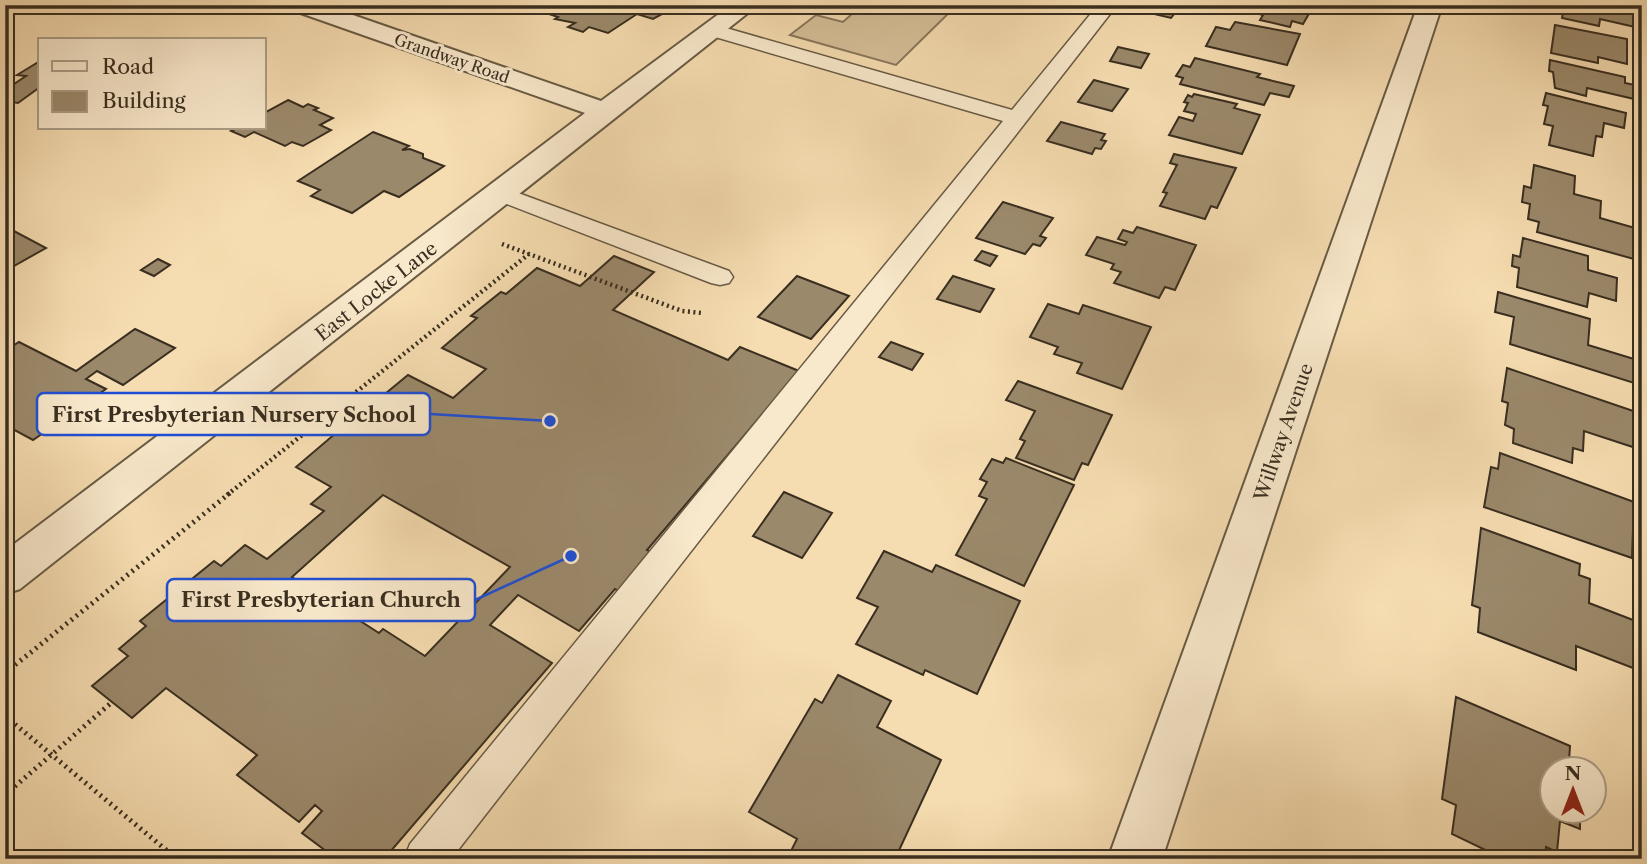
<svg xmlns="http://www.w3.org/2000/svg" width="1647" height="864" font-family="'Libre Caslon Text',serif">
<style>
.green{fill:#d6bf98;stroke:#88765c;stroke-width:2}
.building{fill:#9b896b;stroke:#392e20;stroke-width:2;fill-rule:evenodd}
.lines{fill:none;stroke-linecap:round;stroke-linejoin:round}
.lane-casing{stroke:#685a44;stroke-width:3}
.street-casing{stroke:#685a44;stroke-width:4}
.path-far1{stroke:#392e20;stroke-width:4.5;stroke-dasharray:2 3.5;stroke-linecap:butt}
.path{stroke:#392e20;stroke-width:5;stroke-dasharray:2 4.5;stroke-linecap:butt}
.lane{fill:#f9e9cc;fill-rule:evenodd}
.street{fill:#f9e9cc;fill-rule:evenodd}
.labels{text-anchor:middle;stroke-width:6;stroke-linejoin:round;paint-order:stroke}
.far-street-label{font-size:16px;fill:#392e20;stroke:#f9e9cc}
.street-label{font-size:19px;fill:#392e20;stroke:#f9e9cc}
.leader{fill:none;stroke:#1d4ed8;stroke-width:2.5}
.callout-dot{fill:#1d4ed8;stroke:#f9e9cc;stroke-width:2.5}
.callout{fill:#f9e9cc;stroke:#1d4ed8;stroke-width:2.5}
.callout-label{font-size:21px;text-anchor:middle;font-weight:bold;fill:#392e20}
</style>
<rect width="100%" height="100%" fill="#f6ddb1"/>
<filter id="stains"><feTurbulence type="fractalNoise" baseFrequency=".00286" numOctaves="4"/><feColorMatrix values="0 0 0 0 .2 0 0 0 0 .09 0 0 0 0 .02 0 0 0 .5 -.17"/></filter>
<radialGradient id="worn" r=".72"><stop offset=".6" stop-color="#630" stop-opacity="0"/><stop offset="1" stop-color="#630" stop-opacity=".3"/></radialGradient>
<!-- green -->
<polygon class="green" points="862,5 957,5 896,65 790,35 816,15 843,22"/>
<!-- building -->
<g class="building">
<polygon points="41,5 79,5 72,11 35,10"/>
<polygon points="559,5 674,5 675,7 653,19 637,14 608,33 589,27 583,32 568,27 575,23 555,19 558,17 546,13"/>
<polygon points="1146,5 1164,5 1178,9 1171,18 1141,11"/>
<polygon points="1260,5 1314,5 1303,24 1292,21 1290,27 1260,20 1263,15 1256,13"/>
<polygon points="1555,5 1619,5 1636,11 1635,27 1600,19 1599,26 1562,18 1563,12 1554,10"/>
<polygon points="1235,22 1300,34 1287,65 1206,46 1216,27 1230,30"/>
<polygon points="1555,25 1627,39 1627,64 1598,57 1598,63 1551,53"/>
<polygon points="1118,47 1149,54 1141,68 1110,61"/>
<polygon points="1195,58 1260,74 1257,77 1294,86 1289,97 1270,93 1264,105 1180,84 1183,78 1176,76 1183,65 1190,67"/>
<polygon points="1550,60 1625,77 1625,83 1635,85 1634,99 1587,88 1586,96 1555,88 1553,72 1549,71"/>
<polygon points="40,61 40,87 18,103 5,101 5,90 26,76 17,75"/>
<polygon points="1094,80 1128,89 1112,111 1078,102"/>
<polygon points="1546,93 1626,113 1624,128 1604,123 1602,137 1596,136 1593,156 1549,145 1553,126 1544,124 1548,106 1543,105"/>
<polygon points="1194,94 1237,104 1234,108 1260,115 1242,154 1169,135 1179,117 1193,121 1196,114 1184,111 1188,103 1184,102 1188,95 1192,97"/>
<polygon points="288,100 303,107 308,104 318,108 314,110 333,118 320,125 331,130 303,146 292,142 285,146 254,132 245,137 231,131 237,128 264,128 264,113"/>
<polygon points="1061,122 1105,134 1101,140 1106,141 1101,149 1095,148 1092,154 1047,141"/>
<polygon points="373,132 409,146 402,150 410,149 423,154 423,158 444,166 399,197 384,191 352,213 311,196 320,190 298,181"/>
<polygon points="1174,154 1236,168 1217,208 1211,206 1205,219 1160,206 1167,193 1163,192 1177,165 1170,163"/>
<polygon points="1534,165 1575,176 1574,194 1601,201 1600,218 1642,230 1641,261 1537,232 1539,222 1528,219 1530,204 1522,202 1524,186 1531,188"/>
<polygon points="1003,202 1053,218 1040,236 1046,238 1040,246 1033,244 1025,254 976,238"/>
<polygon points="1137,227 1196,245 1175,290 1165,287 1159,298 1114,283 1121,272 1111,269 1114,264 1086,255 1097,237 1125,245 1127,242 1118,239 1123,230 1133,233"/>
<polygon points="12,230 46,248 5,271 5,233"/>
<polygon points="1523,238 1588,256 1588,270 1617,278 1616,301 1589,293 1587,307 1517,287 1519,268 1512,266 1513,255 1520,257"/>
<polygon points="982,251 997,256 990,266 975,260"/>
<path d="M614 256 654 272 613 310 728 360 740 347 799 371 647 550 653 553 620 592 615 589 579 631 518 595 490 625 552 663 384 859H347L339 852 334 857 302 833 322 811 315 805 299 822 237 775 257 755 166 688 132 718 92 686 128 656 119 649 146 626 140 621 214 561 221 566 245 545 267 559 324 511 311 504 331 487 296 467 336 433 330 431 369 400 374 403 408 375 453 398 486 369 442 348 477 318 471 316 501 292 506 294 537 268 580 286ZM383 495 510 567 425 656 383 629 379 633 292 577Z"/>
<polygon points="158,259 170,265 154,276 141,270"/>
<polygon points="797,276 849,296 811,339 758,317"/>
<polygon points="953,276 994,289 980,312 937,299"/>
<polygon points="1498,292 1590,319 1588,345 1634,359 1634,383 1510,344 1514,317 1495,312"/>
<polygon points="1048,304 1079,314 1083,305 1151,327 1122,389 1077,373 1082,363 1054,354 1058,347 1030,337"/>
<polygon points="135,329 175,348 123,385 97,371 86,379 106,389 33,440 5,425 5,351 19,342 76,371"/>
<polygon points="891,342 923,354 912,370 879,357"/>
<polygon points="1507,368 1642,414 1642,450 1584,431 1583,451 1573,448 1572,463 1513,443 1514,429 1505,425 1508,403 1502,401"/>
<polygon points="1018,381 1112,415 1088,465 1082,463 1074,480 1016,458 1025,441 1020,439 1035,411 1006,400"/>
<polygon points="1500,453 1634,502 1632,558 1484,507 1491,467 1498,469"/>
<polygon points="1006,458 1074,485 1024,586 956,555 987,499 979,496 987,482 980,479 992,459 1003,463"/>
<polygon points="784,492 832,513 802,558 753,536"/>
<polygon points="1481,528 1580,564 1579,575 1590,579 1589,603 1633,620 1633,668 1576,646 1576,670 1478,632 1480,608 1472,605"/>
<polygon points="884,551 932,572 936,565 1020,601 977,694 925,670 923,675 856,644 878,607 857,598"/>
<polygon points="838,675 891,701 877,727 941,760 895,859 787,859 797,839 749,812 815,699 822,703"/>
<polygon points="1456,697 1570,746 1569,761 1583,767 1582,770 1552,770 1552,812 1580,812 1580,829 1560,821 1557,852 1546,847 1545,859 1504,859 1452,834 1456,805 1442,799"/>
</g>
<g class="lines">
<defs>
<g id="lane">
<polygon points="1098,5 1117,5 451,859 404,859 410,844 1003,121 705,34 703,30 705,26 719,26 1012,110"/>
<polygon points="502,187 729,271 733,277 729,283 720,285 711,283 494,199 490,194 494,189"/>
</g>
<g id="street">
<polygon points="288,5 324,5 601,101 731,5 758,5 20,589 5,594 5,551 585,113 292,10"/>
<polygon points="1418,5 1442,5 1162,859 1108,859"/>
</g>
</defs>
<!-- lane casing -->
<use href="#lane" class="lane-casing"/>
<!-- street casing -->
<use href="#street" class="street-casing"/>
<!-- path-far1 -->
<g class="path-far1">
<polyline points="502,244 682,311 702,313"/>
<polyline points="227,495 529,254"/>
</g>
<!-- path -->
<g class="path">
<polyline points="5,673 230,493"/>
<polyline points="5,716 177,859"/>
<polyline points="5,795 111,703"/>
</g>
<!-- lane -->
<use href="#lane" class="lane"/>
<!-- street -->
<use href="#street" class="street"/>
</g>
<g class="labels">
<!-- far-street labels -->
<g class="far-street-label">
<text transform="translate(452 58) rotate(19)" y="6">Grandway Road</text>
</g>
<!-- street labels -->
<g class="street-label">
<text transform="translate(376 291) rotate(-38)" y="7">East Locke Lane</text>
<text transform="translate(1283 432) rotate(-71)" y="7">Willway Avenue</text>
</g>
</g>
<!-- callouts -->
<path class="leader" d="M550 421L430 414M571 556L475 600"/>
<g class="callout-dot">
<circle cx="550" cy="421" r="7"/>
<circle cx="571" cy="556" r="7"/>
</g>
<g class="callout">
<rect x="37" y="393" width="393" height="42" rx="7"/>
<rect x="167" y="579" width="308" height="42" rx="7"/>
</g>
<g class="callout-label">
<text x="234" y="422">First Presbyterian Nursery School</text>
<text x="321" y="607">First Presbyterian Church</text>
</g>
<!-- margin -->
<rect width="1647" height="864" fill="none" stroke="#f6ddb1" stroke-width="28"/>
<rect x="7" y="7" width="1633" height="850" fill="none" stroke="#392e20" stroke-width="3.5"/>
<rect x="14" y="14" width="1619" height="836" fill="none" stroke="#392e20" stroke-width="2"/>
<!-- legend -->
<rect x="38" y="38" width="228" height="91" fill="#f9e9cc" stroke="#ac9e87" stroke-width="2"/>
<rect x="52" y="61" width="35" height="10" fill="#f9e9cc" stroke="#ac9e87" stroke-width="2"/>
<text x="102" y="74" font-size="21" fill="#392e20">Road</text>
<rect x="52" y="91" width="35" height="21" fill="#9b896b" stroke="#ac9e87" stroke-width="2"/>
<text x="102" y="108" font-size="21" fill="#392e20">Building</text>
<!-- north arrow -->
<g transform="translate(1573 790)"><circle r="33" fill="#f9e9cc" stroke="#ac9e87" stroke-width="2"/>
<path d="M0-5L12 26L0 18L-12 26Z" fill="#8f2418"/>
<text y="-10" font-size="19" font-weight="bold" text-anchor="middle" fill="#392e20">N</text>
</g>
<rect width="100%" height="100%" filter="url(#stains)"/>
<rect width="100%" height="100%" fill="url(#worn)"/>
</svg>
